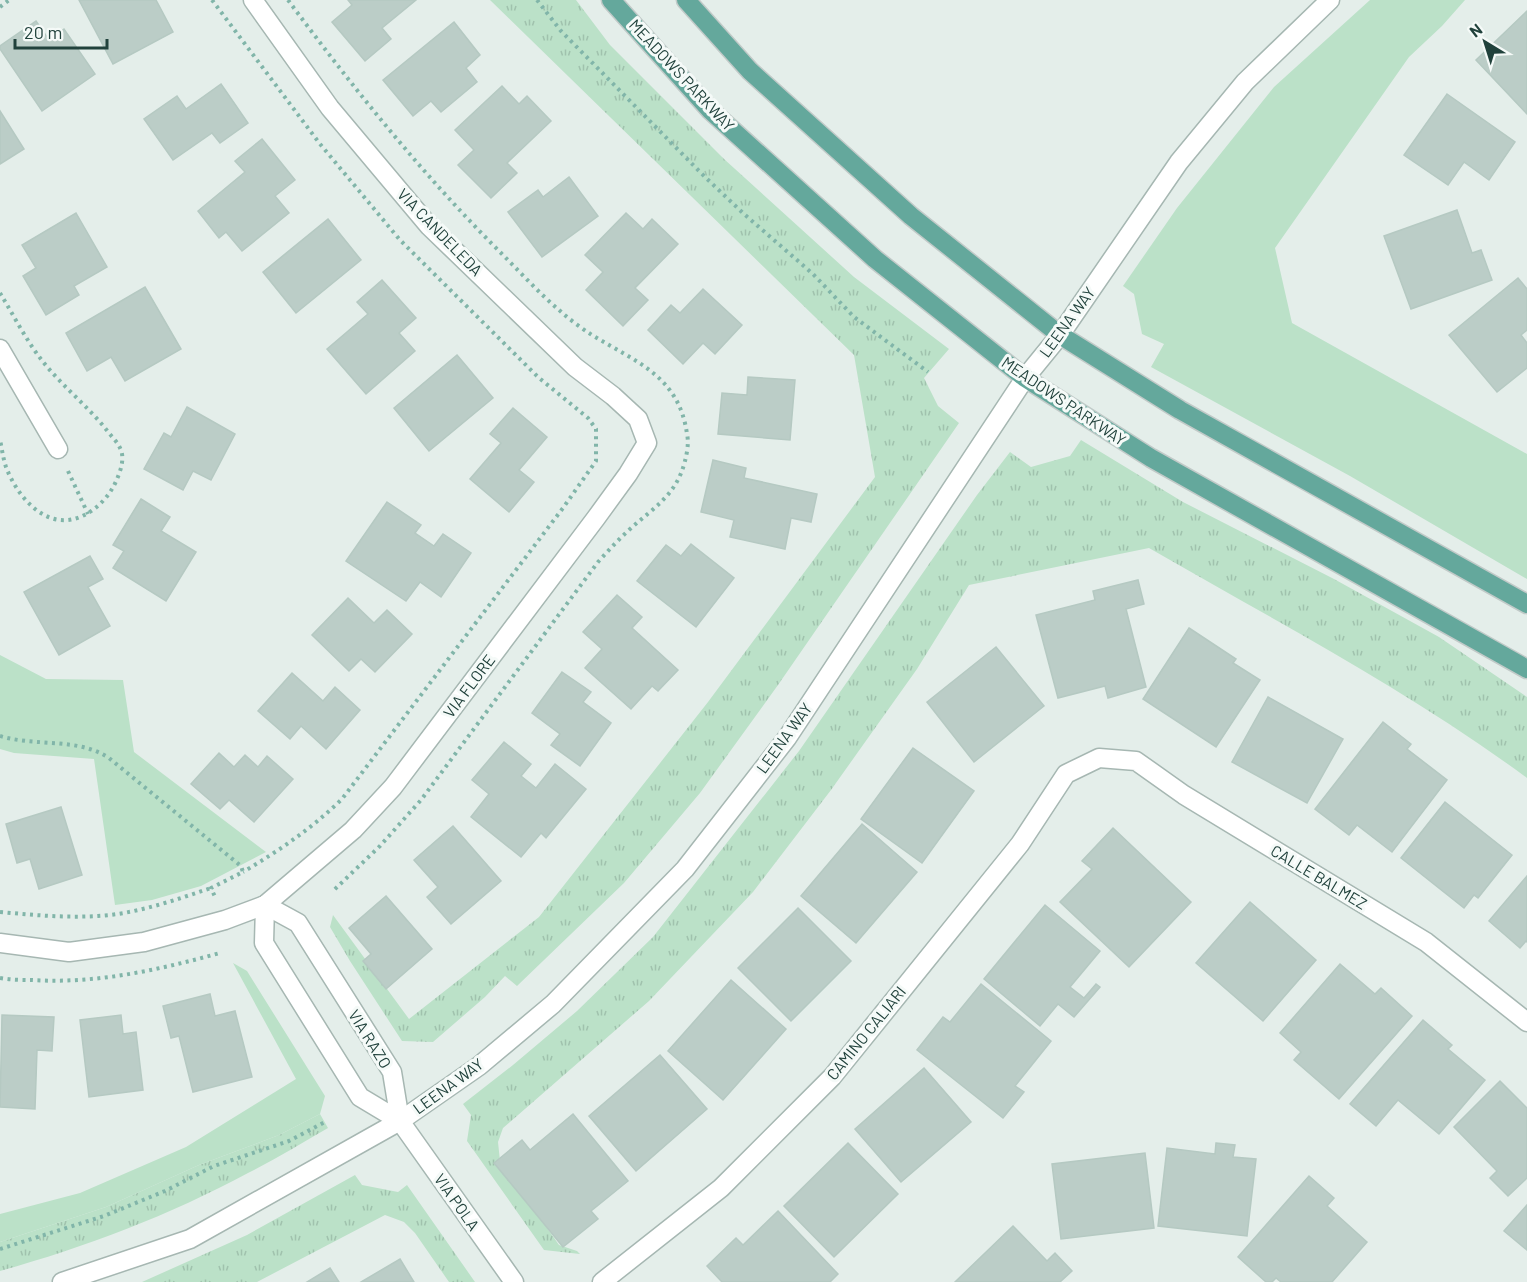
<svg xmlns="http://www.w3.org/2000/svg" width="1527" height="1282" font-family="Barlow,sans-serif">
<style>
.grass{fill:url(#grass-tufts)}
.green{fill:#bbe1c8}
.building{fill:#bbcdc7;stroke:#b5c9c2;stroke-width:1.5}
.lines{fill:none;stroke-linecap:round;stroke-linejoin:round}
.minor-casing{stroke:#a6b7b2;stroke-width:21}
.major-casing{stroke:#c1cac8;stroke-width:21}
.path{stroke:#81b5a9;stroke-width:4;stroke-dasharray:3 4.5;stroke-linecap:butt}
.minor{stroke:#fff;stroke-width:18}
.major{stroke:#64a89c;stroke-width:18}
.labels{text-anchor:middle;stroke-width:6;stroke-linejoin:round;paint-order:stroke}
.street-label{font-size:16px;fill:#21423c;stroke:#f5faf8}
</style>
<defs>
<pattern id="grass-tufts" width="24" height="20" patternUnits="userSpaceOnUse" patternTransform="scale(1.5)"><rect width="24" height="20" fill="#bbe1c8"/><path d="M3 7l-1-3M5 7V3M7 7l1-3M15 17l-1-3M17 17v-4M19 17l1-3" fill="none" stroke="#a0c2ad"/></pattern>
</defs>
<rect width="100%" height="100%" fill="#e4eeea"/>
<!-- grass -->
<g class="grass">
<polygon points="490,0 576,0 610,45 724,159 854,277 949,349 924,378 938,406 959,423 778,685 700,793 624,883 517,986 505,976 485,997 433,1042 402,1041 350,961 330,927 333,915 409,1019 539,917 708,702 875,477 854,355"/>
<path d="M1081 440 1183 502 1334 579 1439 637 1527 697V778C1408 690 1277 622 1149 548L969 585 917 669 831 790 753 892 649 1001 503 1128 498 1142 500 1161 559 1245 577 1251 580 1254 544 1250 467 1141 471 1115 463 1104 513 1065 577 1011 653 937 799 751 977 495 1010 452 1031 467 1070 456Z"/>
<path d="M320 1114 328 1128C302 1143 276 1159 248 1173 170 1215 86 1247 0 1271V1242L106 1207 199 1165 279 1135Z"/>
<polygon points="355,1175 362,1185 398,1192 407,1185 475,1282 449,1282 415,1233 404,1222 385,1215 257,1282 142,1282 247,1235"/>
</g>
<!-- green -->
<g class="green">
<polygon points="1370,0 1465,0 1442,26 1409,57 1275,248 1292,323 1527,454 1527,579 1350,476 1151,367 1164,344 1142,334 1134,294 1123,286 1177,208 1274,87"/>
<polygon points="0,655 46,679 123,680 134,752 266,852 201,886 152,900 115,905 94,759 14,753 0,749"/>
<polygon points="233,963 247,971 325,1096 320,1114 279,1135 199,1165 106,1207 0,1242 0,1214 80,1193 186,1147 296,1079"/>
</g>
<!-- building -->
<g class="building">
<polygon points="79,0 156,0 173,32 113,64"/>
<polygon points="348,0 416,0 382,28 391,39 365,61 332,22 352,5"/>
<polygon points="1527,11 1527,114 1476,60"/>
<polygon points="36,21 49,40 64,29 95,74 42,111 0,49 0,46"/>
<polygon points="454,22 480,55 466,68 477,82 441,112 431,101 413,116 383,80"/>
<polygon points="221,84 248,123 220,143 212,133 173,160 144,119 177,96 186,109"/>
<polygon points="502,86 519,104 527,96 551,121 507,163 517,173 491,198 458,165 474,150 455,130"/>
<polygon points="1447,94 1515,142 1489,180 1464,162 1448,185 1404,155"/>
<polygon points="0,111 24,149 0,164"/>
<polygon points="262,139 295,180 275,196 289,213 242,251 226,232 219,238 198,211 245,172 235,161"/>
<polygon points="569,177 598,216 542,257 508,212 538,190 543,197"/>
<polygon points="1457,210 1472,253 1481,250 1492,280 1411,309 1384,236"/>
<polygon points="76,213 107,267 74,286 79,295 46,315 23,276 36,268 22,245"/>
<polygon points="626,213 643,229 652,219 678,244 635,288 648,300 623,326 586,290 603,272 585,255"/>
<polygon points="328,219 361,260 296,313 263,272"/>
<polygon points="1518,278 1527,289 1527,330 1521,335 1527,343 1527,368 1497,392 1449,335"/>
<polygon points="382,280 416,318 399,333 415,351 366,394 327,349 368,314 357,302"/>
<polygon points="145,287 181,349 125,381 111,357 87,371 66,333"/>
<polygon points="703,289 742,325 715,354 703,343 683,364 648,330 671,305 680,313"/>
<polygon points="457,355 493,398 429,451 394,408"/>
<polygon points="748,377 795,380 790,440 718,434 722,393 747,395"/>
<polygon points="187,407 235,434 211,480 193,471 183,490 144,469 164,433 171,437"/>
<polygon points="513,408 547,437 519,470 534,482 509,512 470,479 501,443 490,434"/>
<polygon points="713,460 746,468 744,478 817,494 811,522 791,518 785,549 730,537 734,520 701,512"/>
<polygon points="141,499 170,517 161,531 196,552 166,601 113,568 124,551 113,545"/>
<polygon points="387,502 421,525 415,533 434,546 443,534 471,553 441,597 420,582 406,601 346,561"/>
<polygon points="691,544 734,578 696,627 637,581 666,545 681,556"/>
<polygon points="90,556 103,579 88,587 110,626 59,655 24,592"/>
<polygon points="1138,580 1144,604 1126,609 1146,687 1108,698 1105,686 1058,698 1036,615 1095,600 1093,591"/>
<polygon points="617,595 642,617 632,628 678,670 658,691 652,686 631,709 585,668 602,649 583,632"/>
<polygon points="348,598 374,623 387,610 412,634 375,672 361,659 349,671 312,635"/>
<polygon points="1189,628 1236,659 1233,663 1260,680 1216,747 1143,699"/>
<polygon points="996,647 1044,706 974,762 927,702"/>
<polygon points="562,672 591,692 583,702 611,723 580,766 551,745 560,734 532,713"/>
<polygon points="292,673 323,701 335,687 360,710 326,749 301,726 290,739 258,711"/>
<polygon points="1268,697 1343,739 1307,803 1232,762"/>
<polygon points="1383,722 1411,744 1407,749 1447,780 1392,852 1357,825 1349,835 1315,809"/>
<polygon points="504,742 531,764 521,776 536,788 555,764 586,789 546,838 541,833 521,857 471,817 489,794 472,780"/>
<polygon points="913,748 974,791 922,863 861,819"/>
<polygon points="219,753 234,767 245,755 258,767 267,756 293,779 254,822 229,800 220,809 191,784"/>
<polygon points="1445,802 1512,855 1478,898 1474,895 1464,908 1401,858"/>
<polygon points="61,807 82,875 39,889 30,859 17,863 6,824"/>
<polygon points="862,824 917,872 856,943 801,896"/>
<polygon points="453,826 501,881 451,924 427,897 438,887 414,860"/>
<polygon points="1113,828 1191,902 1129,967 1060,902 1092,869 1082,861"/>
<polygon points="1527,876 1527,942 1526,941 1520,948 1489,921"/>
<polygon points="386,896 432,949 386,989 363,961 371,954 349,928"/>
<polygon points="1250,902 1316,960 1263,1021 1196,963"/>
<polygon points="1045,905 1100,951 1070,987 1084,998 1096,984 1100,987 1074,1017 1058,1004 1040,1026 984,979"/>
<polygon points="798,908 851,961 791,1021 738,968"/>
<polygon points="1340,964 1375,994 1381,988 1412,1016 1339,1099 1294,1060 1301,1052 1280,1033"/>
<polygon points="731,980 786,1029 723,1100 668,1051"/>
<polygon points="981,984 1051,1041 1015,1086 1024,1092 1003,1118 917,1050 943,1017 950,1022"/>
<polygon points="210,994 215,1016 235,1011 252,1077 193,1092 179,1036 171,1038 163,1006"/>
<polygon points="2,1015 54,1017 52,1051 37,1050 35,1109 0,1107"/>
<polygon points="121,1015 123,1034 136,1032 143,1090 89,1097 80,1020"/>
<polygon points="1423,1020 1452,1045 1448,1049 1485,1080 1439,1134 1398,1100 1376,1126 1350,1104"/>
<polygon points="660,1055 707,1109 636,1171 589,1116"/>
<polygon points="924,1068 971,1122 901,1182 855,1129"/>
<polygon points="1500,1081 1527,1108 1527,1178 1508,1196 1490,1178 1497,1171 1454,1127"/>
<polygon points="573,1114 628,1181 591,1211 598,1219 563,1247 494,1163 522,1140 530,1150"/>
<polygon points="848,1143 898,1194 834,1257 784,1206"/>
<polygon points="1216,1143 1235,1145 1233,1157 1256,1159 1247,1236 1158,1226 1167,1148 1215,1154"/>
<polygon points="1145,1153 1154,1228 1061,1239 1052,1164"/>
<polygon points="1309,1176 1334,1198 1327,1206 1367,1242 1332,1282 1281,1282 1276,1278 1272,1282 1266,1282 1238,1257"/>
<polygon points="1527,1205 1527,1250 1504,1231"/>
<polygon points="778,1211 838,1274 830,1282 722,1282 707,1266 736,1238 743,1245"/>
<polygon points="1013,1226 1047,1261 1055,1253 1072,1271 1060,1282 955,1282"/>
<polygon points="400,1259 414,1282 361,1282"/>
<polygon points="330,1268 339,1282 307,1282"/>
</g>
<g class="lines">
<defs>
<g id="minor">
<polyline points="0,349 58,449"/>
<polyline points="265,905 264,943 360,1097 400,1121 514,1282"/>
<polyline points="265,905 298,923 392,1072 400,1121"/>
<polyline points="0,943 69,952 144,942 225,920 265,905 353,830 393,787 596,518 628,474 647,443 638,419 613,396 575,367 429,226 330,108 253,0"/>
<polyline points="62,1282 190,1239 400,1121 479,1066 553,1004 685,869 787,738 1025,378 1060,335 1179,162 1245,82 1330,0"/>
<polyline points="602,1282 721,1188 832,1077 1020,844 1066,774 1099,758 1136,761 1184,795 1426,942 1527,1022"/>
</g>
<g id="major">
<polyline points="611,0 710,110 875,259 1025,378 1151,458 1527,669"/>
<polyline points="686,0 750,71 911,216 1060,335 1180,410 1527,604"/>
</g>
</defs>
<!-- minor casing -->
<use href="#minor" class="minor-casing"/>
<!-- major casing -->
<use href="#major" class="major-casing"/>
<!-- path -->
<g class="path">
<path d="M212 0 320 144 400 240 538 377 588 418 596 429V461L563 508 342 799C311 829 280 850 243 872"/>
<path d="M288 0C354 89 423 175 501 253 520 272 539 293 559 310 569 319 581 328 592 335 636 362 679 376 687 434 689 443 687 453 685 461 676 496 654 507 629 530 618 540 608 551 598 562L421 800 380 846 334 890"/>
<polyline points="537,0 561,31 705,177 744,214 813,274 854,317 928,372"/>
<polyline points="0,7 9,0"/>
<path d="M0 293C14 316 27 342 44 363 64 388 90 408 109 433 113 438 118 443 120 448 125 457 121 470 117 479 110 496 97 510 80 517 45 531 17 496 6 467 3 458 2 449 0 440"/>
<polyline points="68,471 88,514"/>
<path d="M0 736C36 747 77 737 109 758L241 866 243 872 211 888 216 899"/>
<path d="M0 912C33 915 65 918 98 916 136 914 175 900 211 888"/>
<path d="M0 978C11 980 22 980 32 980 97 984 158 970 220 953"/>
<polyline points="0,1249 104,1216 165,1191 214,1166 289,1141 325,1122"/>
</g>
<!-- minor -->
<use href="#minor" class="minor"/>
<!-- major -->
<use href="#major" class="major"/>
</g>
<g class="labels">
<!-- street labels -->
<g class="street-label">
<text transform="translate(682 75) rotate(47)" y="6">MEADOWS PARKWAY</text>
<text transform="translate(440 232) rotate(46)" y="6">VIA CANDELEDA</text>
<text transform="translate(1067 322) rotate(-54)" y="6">LEENA WAY</text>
<text transform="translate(1064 401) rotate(34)" y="6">MEADOWS PARKWAY</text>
<text transform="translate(469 686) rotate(-53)" y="6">VIA FLORE</text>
<text transform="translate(784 738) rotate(-54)" y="6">LEENA WAY</text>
<text transform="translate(1319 877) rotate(31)" y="6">CALLE BALMEZ</text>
<text transform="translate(866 1033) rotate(-51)" y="6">CAMINO CALIARI</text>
<text transform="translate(370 1039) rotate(58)" y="6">VIA RAZO</text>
<text transform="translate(448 1086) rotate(-36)" y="6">LEENA WAY</text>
<text transform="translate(457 1202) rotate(55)" y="6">VIA POLA</text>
</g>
</g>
<!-- north arrow -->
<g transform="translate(1485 42) rotate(322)" stroke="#f5faf8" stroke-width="4.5" paint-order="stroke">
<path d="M0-4.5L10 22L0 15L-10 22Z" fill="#21423c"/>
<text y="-9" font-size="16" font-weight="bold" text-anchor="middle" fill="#21423c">N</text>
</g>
<!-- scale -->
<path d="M15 39v9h92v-9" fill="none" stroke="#21423c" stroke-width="3"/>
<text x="24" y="39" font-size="18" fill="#21423c" stroke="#f5faf8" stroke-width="4.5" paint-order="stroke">20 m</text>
</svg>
